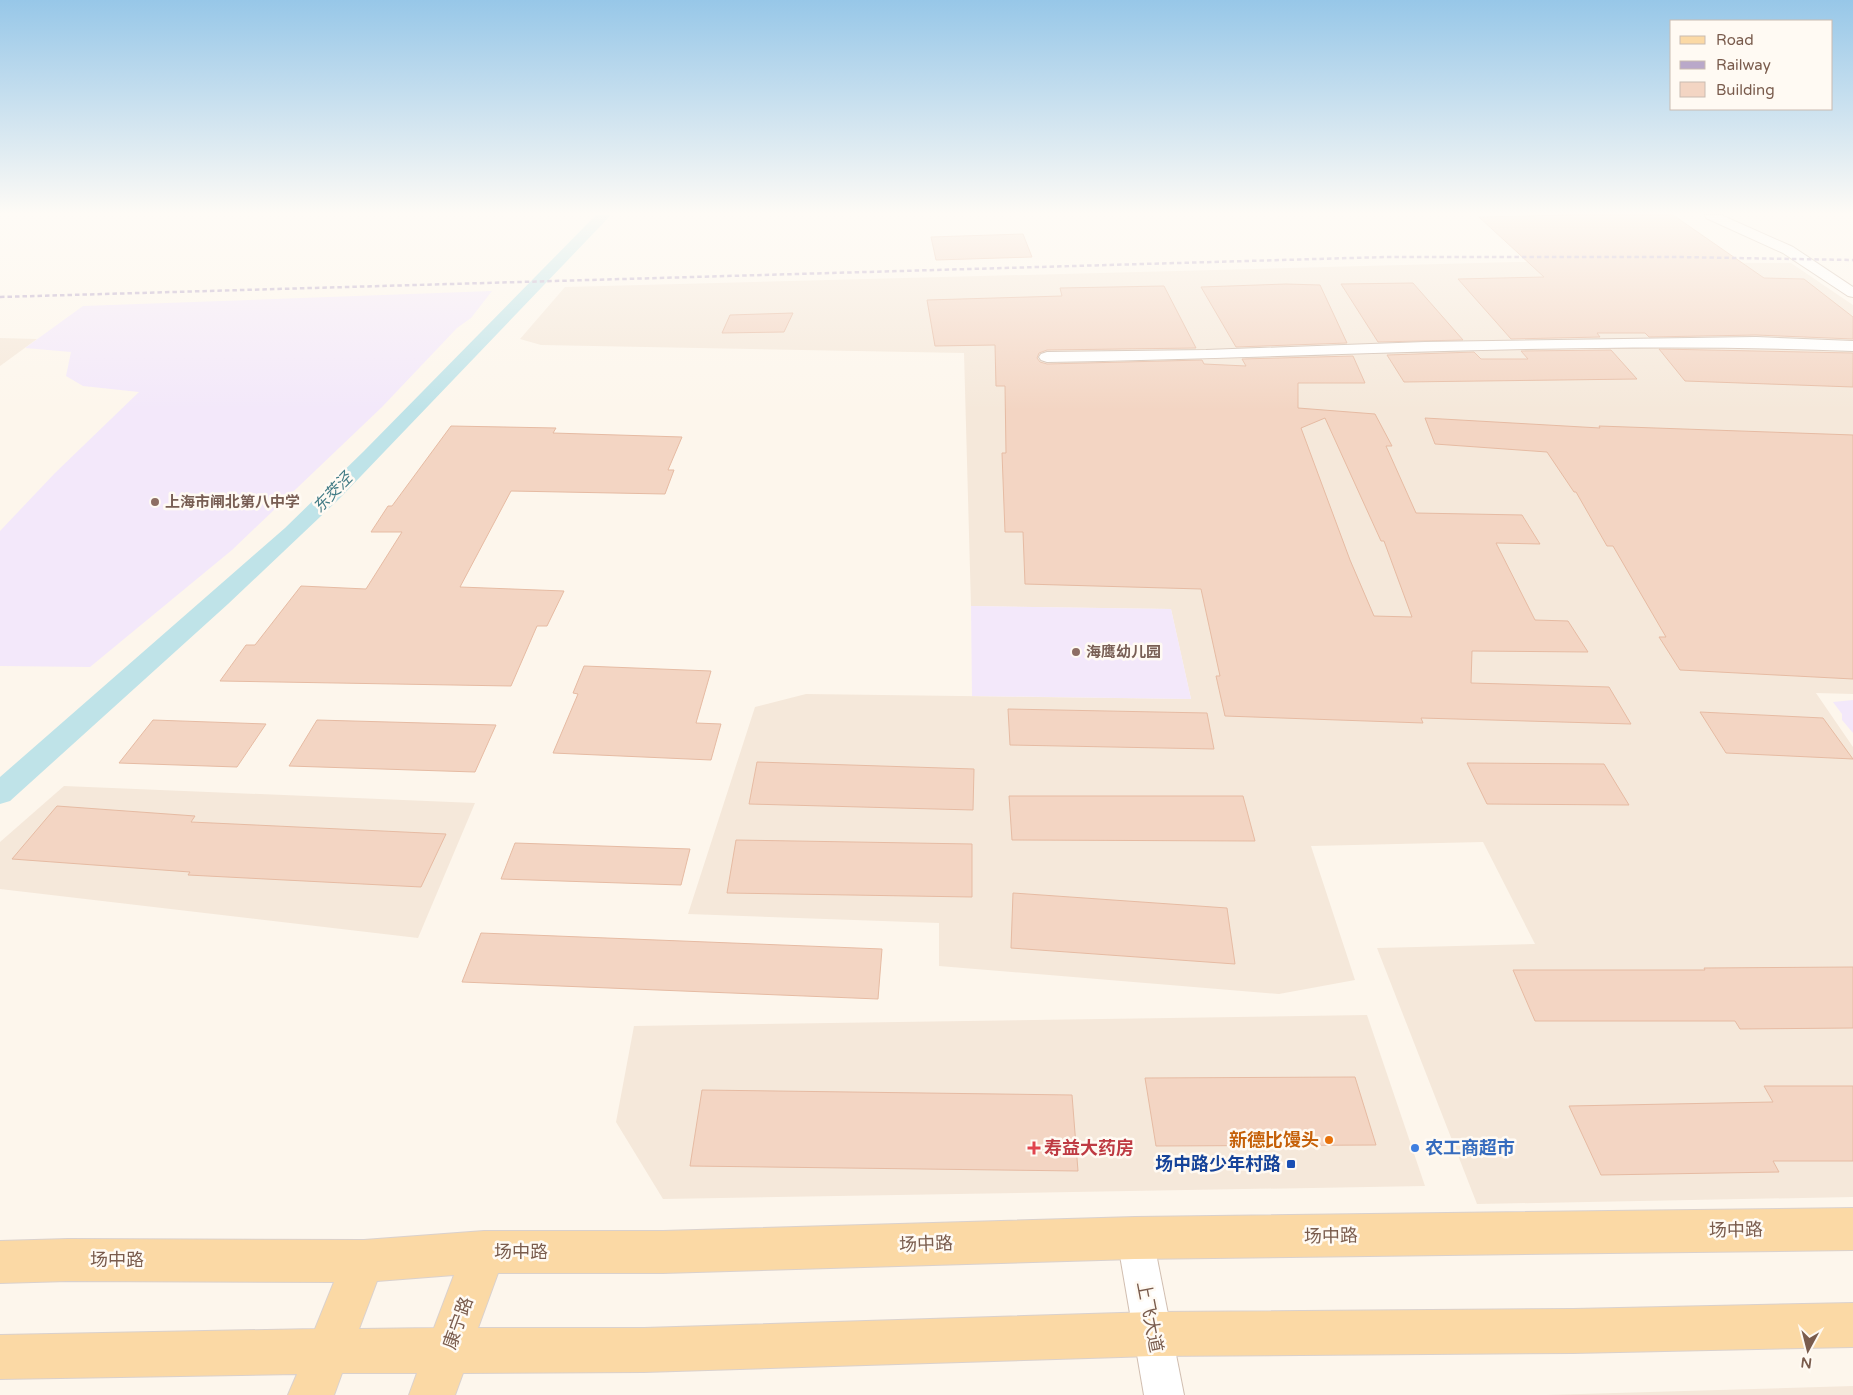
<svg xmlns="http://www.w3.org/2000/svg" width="1853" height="1395" font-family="'Varela Round','Noto Sans SC',sans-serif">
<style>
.residential{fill:#f5e8da}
.education{fill:#f3e8fa}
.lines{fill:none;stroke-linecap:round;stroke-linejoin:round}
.canal{fill:#bfe3e8;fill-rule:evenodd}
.building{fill:#f3d5c3;stroke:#e6bba3;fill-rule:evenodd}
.minor-casing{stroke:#d1beb0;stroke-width:2}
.major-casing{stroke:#dad1cd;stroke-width:2}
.minor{fill:#fff;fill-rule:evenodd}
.major{fill:#fbd9a5;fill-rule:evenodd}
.rail{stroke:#b9a8c9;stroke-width:2.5;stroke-dasharray:4.5 3;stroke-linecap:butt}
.education-dot{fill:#8d6e63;stroke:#fffaf3;stroke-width:2}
.food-dot{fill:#e8710a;stroke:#fffaf3;stroke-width:2}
.health-dot{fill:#e0444e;stroke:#fffaf3;stroke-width:2}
.shop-dot{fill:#3f7fe0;stroke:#fffaf3;stroke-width:2}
.transit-dot{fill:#1a4fb4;stroke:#fffaf3;stroke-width:2}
.labels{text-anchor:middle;stroke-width:5;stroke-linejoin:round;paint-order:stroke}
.education-label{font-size:15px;font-weight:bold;fill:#785e54;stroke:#fffaf3;text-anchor:start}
.water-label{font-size:16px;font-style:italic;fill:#437c86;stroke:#fffaf3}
.near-food-label{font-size:18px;font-weight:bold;fill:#c56008;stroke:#fffaf3;text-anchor:end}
.near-health-label{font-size:18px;font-weight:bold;fill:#be3a42;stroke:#fffaf3;text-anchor:start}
.near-shop-label{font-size:18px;font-weight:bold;fill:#366cbe;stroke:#fffaf3;text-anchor:start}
.near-transit-label{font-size:18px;font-weight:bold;fill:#164399;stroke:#fffaf3;text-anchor:end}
.near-street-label{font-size:18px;fill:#7a5c4d;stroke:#fffaf3}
</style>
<rect width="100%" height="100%" fill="#fdf6ec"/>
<!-- residential -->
<g class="residential">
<polygon points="1515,262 1791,263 1853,305 1853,694 1816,693 1853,747 1853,1197 1477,1204 1377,948 1535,944 1483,842 1311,846 1355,980 1279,994 939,966 939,923 688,914 755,707 806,694 1191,699 1171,609 971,606 964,353 541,345 520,339 565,287"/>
<polygon points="0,338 37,339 0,366"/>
<polygon points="64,786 475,803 418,938 0,889 0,842"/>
<polygon points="1367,1015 1425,1186 663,1199 616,1122 634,1026"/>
<polygon points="1853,1386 1853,1395 1546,1395"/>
</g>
<!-- education -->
<g class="education">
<polygon points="492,291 471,318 457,328 382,407 232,550 90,667 0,666 0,531 55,473 139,392 83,386 66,376 71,352 25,348 83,306"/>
<polygon points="971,606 1171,609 1191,699 972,696"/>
<polygon points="1853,700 1853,733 1842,720 1842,714 1833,702"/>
</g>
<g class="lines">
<!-- canal -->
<polygon class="canal" points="596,215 611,215 339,499 228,604 10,801 0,804 0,777 285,528 364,451"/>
</g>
<!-- building -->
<g class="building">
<polygon points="1574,215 1673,215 1764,278 1804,279 1853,317 1853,339 1756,335 1649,337 1645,333 1597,333 1600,337 1511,339 1458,279 1544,277 1479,217"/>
<polygon points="1023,234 1032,257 936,260 931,237"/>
<polygon points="1413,283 1463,340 1378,342 1341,284"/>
<polygon points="1286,284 1320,285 1347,343 1236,347 1201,287"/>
<path d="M1164 286 1196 348 1047 350 1039 353 1037 358 1040 362 1047 364 1202 360 1204 364 1246 366 1242 359 1353 356 1365 383H1298V408L1375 414 1392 446H1386L1416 513 1522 515 1540 544 1496 543 1535 620 1568 621 1588 652 1472 651 1471 683 1609 687 1631 724 1421 718 1423 723 1225 716 1216 676H1220L1201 589 1025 584 1023 532H1005L1002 453H1006L1005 386H996L995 345 935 346 927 300 1062 296 1060 288ZM1325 418 1381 541H1384L1412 617 1374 616 1350 560 1301 428Z"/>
<polygon points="793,313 784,332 722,333 730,315"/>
<polygon points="1659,349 1853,353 1853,387 1685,381"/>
<polygon points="1611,350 1637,379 1404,382 1387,355 1474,352 1481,359 1528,359 1521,351"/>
<polygon points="1425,418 1600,428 1599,426 1853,435 1853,679 1680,670 1659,637 1666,637 1613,546 1607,546 1576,492 1574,492 1547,452 1435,444"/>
<polygon points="451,426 556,428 553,433 682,437 668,470 674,470 665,494 511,491 460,587 564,591 547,626 537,626 511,686 220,681 246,645 255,645 301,586 366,589 402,532 371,532 388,506 392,506"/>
<polygon points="584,666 711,671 696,723 721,724 711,760 553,753 578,694 573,693"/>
<polygon points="1008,709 1207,713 1214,749 1010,745"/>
<polygon points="1700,712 1823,718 1853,759 1726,753"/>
<polygon points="153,720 266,724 237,767 119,763"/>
<polygon points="317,720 496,725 475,772 289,766"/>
<polygon points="757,762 974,769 973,810 749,804"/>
<polygon points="1467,763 1604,764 1629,805 1487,804"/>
<polygon points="1009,796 1243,796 1255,841 1012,840"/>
<polygon points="57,806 195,816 191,822 446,834 421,887 188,875 190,872 12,859"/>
<polygon points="736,840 972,844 972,897 727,893"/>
<polygon points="515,843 690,849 681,885 501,879"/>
<polygon points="1013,893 1227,908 1235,964 1011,948"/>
<polygon points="481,933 882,949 878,999 462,982"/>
<polygon points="1853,967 1853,1028 1740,1029 1735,1021 1535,1021 1513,970 1705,970 1704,968"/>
<polygon points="1355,1077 1376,1145 1156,1146 1145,1078"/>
<polygon points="1764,1086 1853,1086 1853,1161 1773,1161 1779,1172 1601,1175 1569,1106 1773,1102"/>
<polygon points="702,1090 1072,1095 1078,1171 690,1166"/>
</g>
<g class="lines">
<defs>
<g id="minor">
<polygon points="1705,215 1721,215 1793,247 1853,287 1853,297 1848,296 1783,253 1706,218"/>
<path d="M1756 337 1853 341V351C1585 340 1315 358 1047 362L1041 360 1039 357 1041 354 1047 352 1206 350 1425 342Z"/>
<polygon points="1135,1220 1148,1225 1153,1238 1184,1395 1144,1395 1117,1238 1122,1225"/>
</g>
<path id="major" d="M1853 1208V1250L1135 1259 663 1273H498L478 1328H644L1153 1312 1573 1309 1853 1303V1347L1573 1353 1153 1356 644 1372 463 1373 455 1395H409L417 1373H342L334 1395H288L297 1374 0 1379V1335L315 1329 334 1282 68 1281 0 1283V1241L68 1239 364 1240 484 1231H663L1135 1217ZM454 1275 434 1328 359 1329 377 1281Z"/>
</defs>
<!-- minor casing -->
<use href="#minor" class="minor-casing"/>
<!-- major casing -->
<use href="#major" class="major-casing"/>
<!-- minor -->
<use href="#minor" class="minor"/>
<!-- major -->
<use href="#major" class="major"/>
<!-- rail -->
<polyline class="rail" points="0,297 1385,257 1678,257 1853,260"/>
</g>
<!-- sky -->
<linearGradient id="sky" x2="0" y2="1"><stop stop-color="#97c7e8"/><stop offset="0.52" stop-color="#fefbf6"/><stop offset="1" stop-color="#fefbf6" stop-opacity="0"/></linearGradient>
<rect width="1853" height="410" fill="url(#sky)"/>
<!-- markers -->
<g class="education-dot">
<circle cx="155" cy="502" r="5"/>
<circle cx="1076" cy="652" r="5"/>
</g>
<circle class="food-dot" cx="1329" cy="1140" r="5"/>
<path class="health-dot" d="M1031.5 1140.5h5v5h5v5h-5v5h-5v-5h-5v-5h5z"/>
<circle class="shop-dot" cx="1415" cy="1148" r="5"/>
<rect class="transit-dot" x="1286" y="1159" width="10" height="10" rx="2.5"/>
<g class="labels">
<!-- education labels -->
<g class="education-label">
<text x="165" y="507">上海市闸北第八中学</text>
<text x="1086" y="657">海鹰幼儿园</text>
</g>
<!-- water labels -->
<g class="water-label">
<text transform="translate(332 492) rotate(-46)" y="6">东茭泾</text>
</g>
<!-- near-food labels -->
<g class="near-food-label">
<text x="1319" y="1146">新德比馒头</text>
</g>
<!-- near-health labels -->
<g class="near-health-label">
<text x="1044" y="1154">寿益大药房</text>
</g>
<!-- near-shop labels -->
<g class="near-shop-label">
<text x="1425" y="1154">农工商超市</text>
</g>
<!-- near-transit labels -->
<g class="near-transit-label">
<text x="1281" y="1170">场中路少年村路</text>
</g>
<!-- near-street labels -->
<g class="near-street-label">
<text transform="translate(1736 1230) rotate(-1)" y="6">场中路</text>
<text transform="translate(1331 1236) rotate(-1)" y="6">场中路</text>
<text transform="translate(926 1244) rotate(-2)" y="6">场中路</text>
<text x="521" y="1258">场中路</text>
<text x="117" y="1266">场中路</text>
<text transform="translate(1150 1317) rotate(79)" y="6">上飞大道</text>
<text transform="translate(458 1323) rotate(-70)" y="6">康宁路</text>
</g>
</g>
<!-- legend -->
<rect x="1670" y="20" width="162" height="90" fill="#fffaf3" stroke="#cabbb1"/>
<rect x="1680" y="36" width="25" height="8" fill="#fbd9a5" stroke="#cabbb1"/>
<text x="1716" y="45" font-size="15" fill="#7a5c4d">Road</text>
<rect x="1680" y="61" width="25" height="8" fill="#b9a8c9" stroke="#cabbb1"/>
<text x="1716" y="70" font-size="15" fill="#7a5c4d">Railway</text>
<rect x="1680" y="82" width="25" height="15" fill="#f3d5c3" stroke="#cabbb1"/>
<text x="1716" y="95" font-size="15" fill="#7a5c4d">Building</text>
<!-- north arrow -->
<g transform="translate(1808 1350) rotate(187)" stroke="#fffaf3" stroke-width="4" paint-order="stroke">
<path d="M0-4L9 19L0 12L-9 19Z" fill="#7a5c4d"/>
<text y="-8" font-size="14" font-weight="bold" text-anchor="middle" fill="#7a5c4d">N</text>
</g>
</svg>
